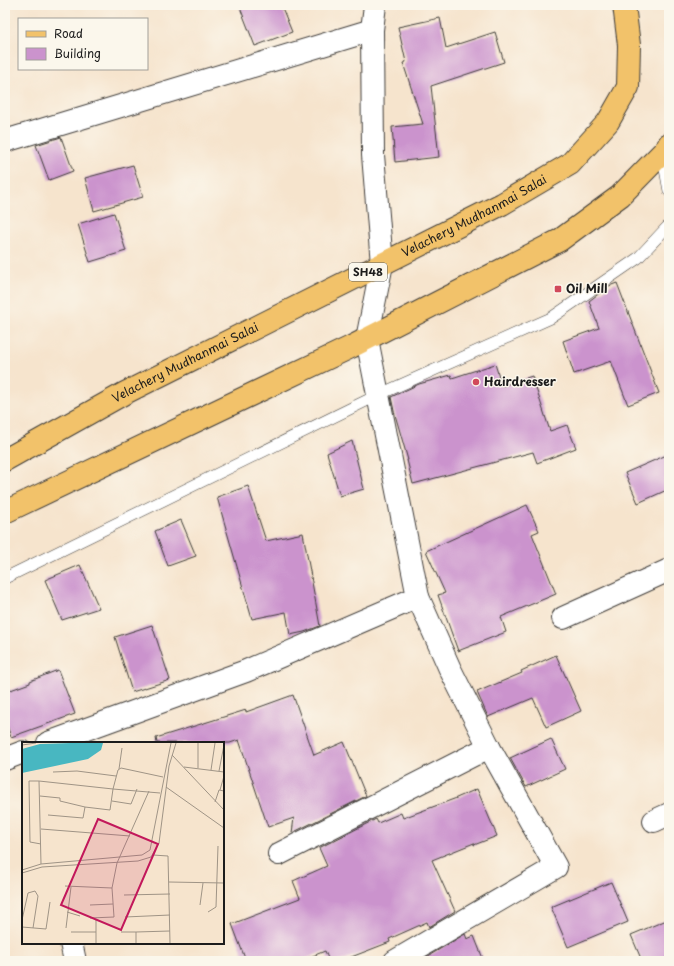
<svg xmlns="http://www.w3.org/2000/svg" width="674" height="966" font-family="'Playpen Sans',sans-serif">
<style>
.building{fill:#cb93cd}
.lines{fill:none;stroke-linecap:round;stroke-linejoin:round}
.service-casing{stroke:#3d3a37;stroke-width:12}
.minor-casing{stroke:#3d3a37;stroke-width:24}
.primary-casing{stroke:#3d3a37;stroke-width:24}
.service{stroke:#fff;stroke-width:11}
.minor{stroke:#fff;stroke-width:22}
.primary{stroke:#f2c26a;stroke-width:22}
.poi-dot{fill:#d1495b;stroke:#fbf7ec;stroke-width:1.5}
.labels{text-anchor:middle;stroke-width:3;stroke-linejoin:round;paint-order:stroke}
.shield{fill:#fbf7ec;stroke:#5f5e5a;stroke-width:1}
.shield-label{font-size:11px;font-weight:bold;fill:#1c1c1c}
.street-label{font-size:12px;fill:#1c1c1c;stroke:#fbf7ec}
.poi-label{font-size:12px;font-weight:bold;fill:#1c1c1c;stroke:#fbf7ec;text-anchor:start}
.inset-road{fill:none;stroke:#9f9486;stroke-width:1}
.view{fill:#c2185b;fill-opacity:0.15;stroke:#c2185b;stroke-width:2}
.inset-edge{fill:none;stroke:#1c1c1c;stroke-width:2}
</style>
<rect width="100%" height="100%" fill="#fbf7ec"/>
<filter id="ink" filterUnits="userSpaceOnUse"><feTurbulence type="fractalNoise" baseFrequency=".025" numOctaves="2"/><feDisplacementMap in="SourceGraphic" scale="8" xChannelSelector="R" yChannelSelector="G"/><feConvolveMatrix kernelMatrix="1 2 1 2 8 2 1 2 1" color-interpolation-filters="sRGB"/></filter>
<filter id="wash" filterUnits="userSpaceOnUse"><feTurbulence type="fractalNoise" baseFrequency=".012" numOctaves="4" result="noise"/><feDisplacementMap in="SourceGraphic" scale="16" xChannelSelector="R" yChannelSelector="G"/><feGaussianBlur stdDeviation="0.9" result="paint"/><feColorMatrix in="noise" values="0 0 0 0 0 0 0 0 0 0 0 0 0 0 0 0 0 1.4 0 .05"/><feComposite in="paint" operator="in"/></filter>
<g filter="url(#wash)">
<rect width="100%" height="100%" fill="#f6e4cd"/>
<g id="blocks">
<!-- building -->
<g class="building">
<polygon points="239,5 281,5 292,32 255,46"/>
<polygon points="440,18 446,48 495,32 504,62 431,86 439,157 395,162 392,127 423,124 403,63 406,62 398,27"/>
<polygon points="61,137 73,171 49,180 36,145"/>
<polygon points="133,165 143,197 94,211 85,178"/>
<polygon points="114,213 126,251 90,262 78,224"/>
<polygon points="617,283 659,393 628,405 611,361 574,374 563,341 599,328 589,301 609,286"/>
<polygon points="495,364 502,386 532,376 550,431 567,425 576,448 537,463 533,452 413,484 407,460 408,460 394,411 391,397 419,384 451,375 452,378"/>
<polygon points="352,441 364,489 340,496 327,453"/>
<polygon points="669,454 669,489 638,503 625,473"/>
<polygon points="248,486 266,541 303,533 320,626 304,632 290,635 286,612 252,619 217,497"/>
<polygon points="527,505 539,531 532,534 556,594 501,617 506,632 458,651 438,595 445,593 426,551"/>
<polygon points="181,520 196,556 168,566 155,531"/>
<polygon points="80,565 99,608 62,620 45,580"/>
<polygon points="152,625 170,680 132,692 115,637"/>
<polygon points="556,655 581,711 546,727 533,698 488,717 477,692 522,673 521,671"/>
<polygon points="58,670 75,714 11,737 5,720 5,692 30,683 30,681"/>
<polygon points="293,695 314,755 344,742 366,796 292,833 294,818 268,827 239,740 230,743 157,743 156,738 246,710 246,712"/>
<polygon points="551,739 565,769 526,787 510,758"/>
<polygon points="477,789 497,836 474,845 474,843 432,860 455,911 429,927 427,922 389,939 390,942 341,961 329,961 325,951 300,961 246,961 232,924 300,898 293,881 327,866 319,848 376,819 378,823 401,813 403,818 454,799"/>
<polygon points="611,882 628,922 568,947 551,907"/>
<polygon points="669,919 669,957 658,961 642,961 631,935"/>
<polygon points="465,934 467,939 474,936 484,961 420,961"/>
</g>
</g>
</g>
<g filter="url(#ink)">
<use href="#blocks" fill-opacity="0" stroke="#3d3a37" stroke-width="1"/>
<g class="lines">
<defs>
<g id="service">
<polyline points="662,153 669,191"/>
<polyline points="5,578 378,395 551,318 638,258 669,225"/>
</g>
<g id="minor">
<polyline points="5,141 372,30"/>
<polyline points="563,618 669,570"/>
<polyline points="48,743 246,671 418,597 367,339 382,264 373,155 372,30 375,5"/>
<polyline points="5,759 23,752"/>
<polyline points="654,821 669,814"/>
<polyline points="279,854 489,747"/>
<polyline points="71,943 75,961"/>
<polyline points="395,961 556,867 489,747 450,669 418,597"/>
</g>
<g id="primary">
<path id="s1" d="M5 460 125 393 502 204 570 164 608 122 628 87 629 45 624 5"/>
<polyline points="5,512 351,347 560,240 620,196 667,148 669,144"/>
</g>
</defs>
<!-- service casing -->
<use href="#service" class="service-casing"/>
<!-- minor casing -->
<use href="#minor" class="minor-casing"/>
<!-- primary casing -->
<use href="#primary" class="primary-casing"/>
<!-- service -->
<use href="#service" class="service"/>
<!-- minor -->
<use href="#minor" class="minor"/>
<!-- primary -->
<use href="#primary" class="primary"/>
</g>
</g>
<!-- markers -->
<g class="poi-dot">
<rect x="554" y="285" width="8" height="8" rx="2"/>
<circle cx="476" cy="382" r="4"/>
</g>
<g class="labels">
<!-- shield labels -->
<rect class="shield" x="349" y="263" width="38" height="18" rx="3"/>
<g class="shield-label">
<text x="368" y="276">SH48</text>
</g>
<!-- street labels -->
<g class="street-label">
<text dy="4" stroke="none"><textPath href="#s1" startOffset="529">Velachery Mudhanmai Salai</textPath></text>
<text dy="4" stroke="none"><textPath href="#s1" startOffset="205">Velachery Mudhanmai Salai</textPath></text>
</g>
<!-- poi labels -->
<g class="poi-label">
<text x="566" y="293">Oil Mill</text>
<text x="484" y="386">Hairdresser</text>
</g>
</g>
<!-- overview -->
<g transform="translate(22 742)">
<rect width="202" height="202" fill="#f6e4cd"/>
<path d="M49 1H81L79 8 66 17 0 31V7L18 2Z" fill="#48b7c1"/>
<path class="inset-road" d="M0 3 14 1M150 13 202 68M162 25 202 30M176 26V1M97 27 100 6M189 28 193 1M197 29 202 3M31 30 55 29 94 34M17 39H7L8 100 19 102M144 45 202 86M198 48 202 34M18 54 38 56V59L63 65M90 59 109 62 115 47M193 60 197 48 202 49M26 73 61 76 63 65 88 68 91 47 138 51M19 87 108 94M131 113 146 114 148 201M19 122 17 39 91 47 96 28 99 26 141 35M0 128 19 122 120 113 128 108 149 1M0 131 20 125 116 119 129 115 137 101 147 24 154 1M147 140 202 141M43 144 90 146 95 121 127 49M102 153 148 152M68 163 91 162M178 163 181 141M45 170 58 174M186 170 194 165 196 104M103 175 148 173M68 176 92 175 90 146M74 177V201M0 178 6 151 13 149 16 154 11 186M0 185 24 187 28 160M44 186 49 145M49 190H74M99 190H114M114 201V190L148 189"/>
<path class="view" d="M76 77 136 102 99 188 39 163Z"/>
<rect width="202" height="202" class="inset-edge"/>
</g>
<!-- margin -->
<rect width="674" height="966" fill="none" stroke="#fbf7ec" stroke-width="20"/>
<!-- legend -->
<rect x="18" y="18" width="130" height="52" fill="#fbf7ec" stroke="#a29f99"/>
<rect x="26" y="31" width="20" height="6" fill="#f2c26a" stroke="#a29f99"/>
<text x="54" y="38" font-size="12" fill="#1c1c1c">Road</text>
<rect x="26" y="48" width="20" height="12" fill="#cb93cd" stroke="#a29f99"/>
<text x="54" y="58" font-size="12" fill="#1c1c1c">Building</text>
</svg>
